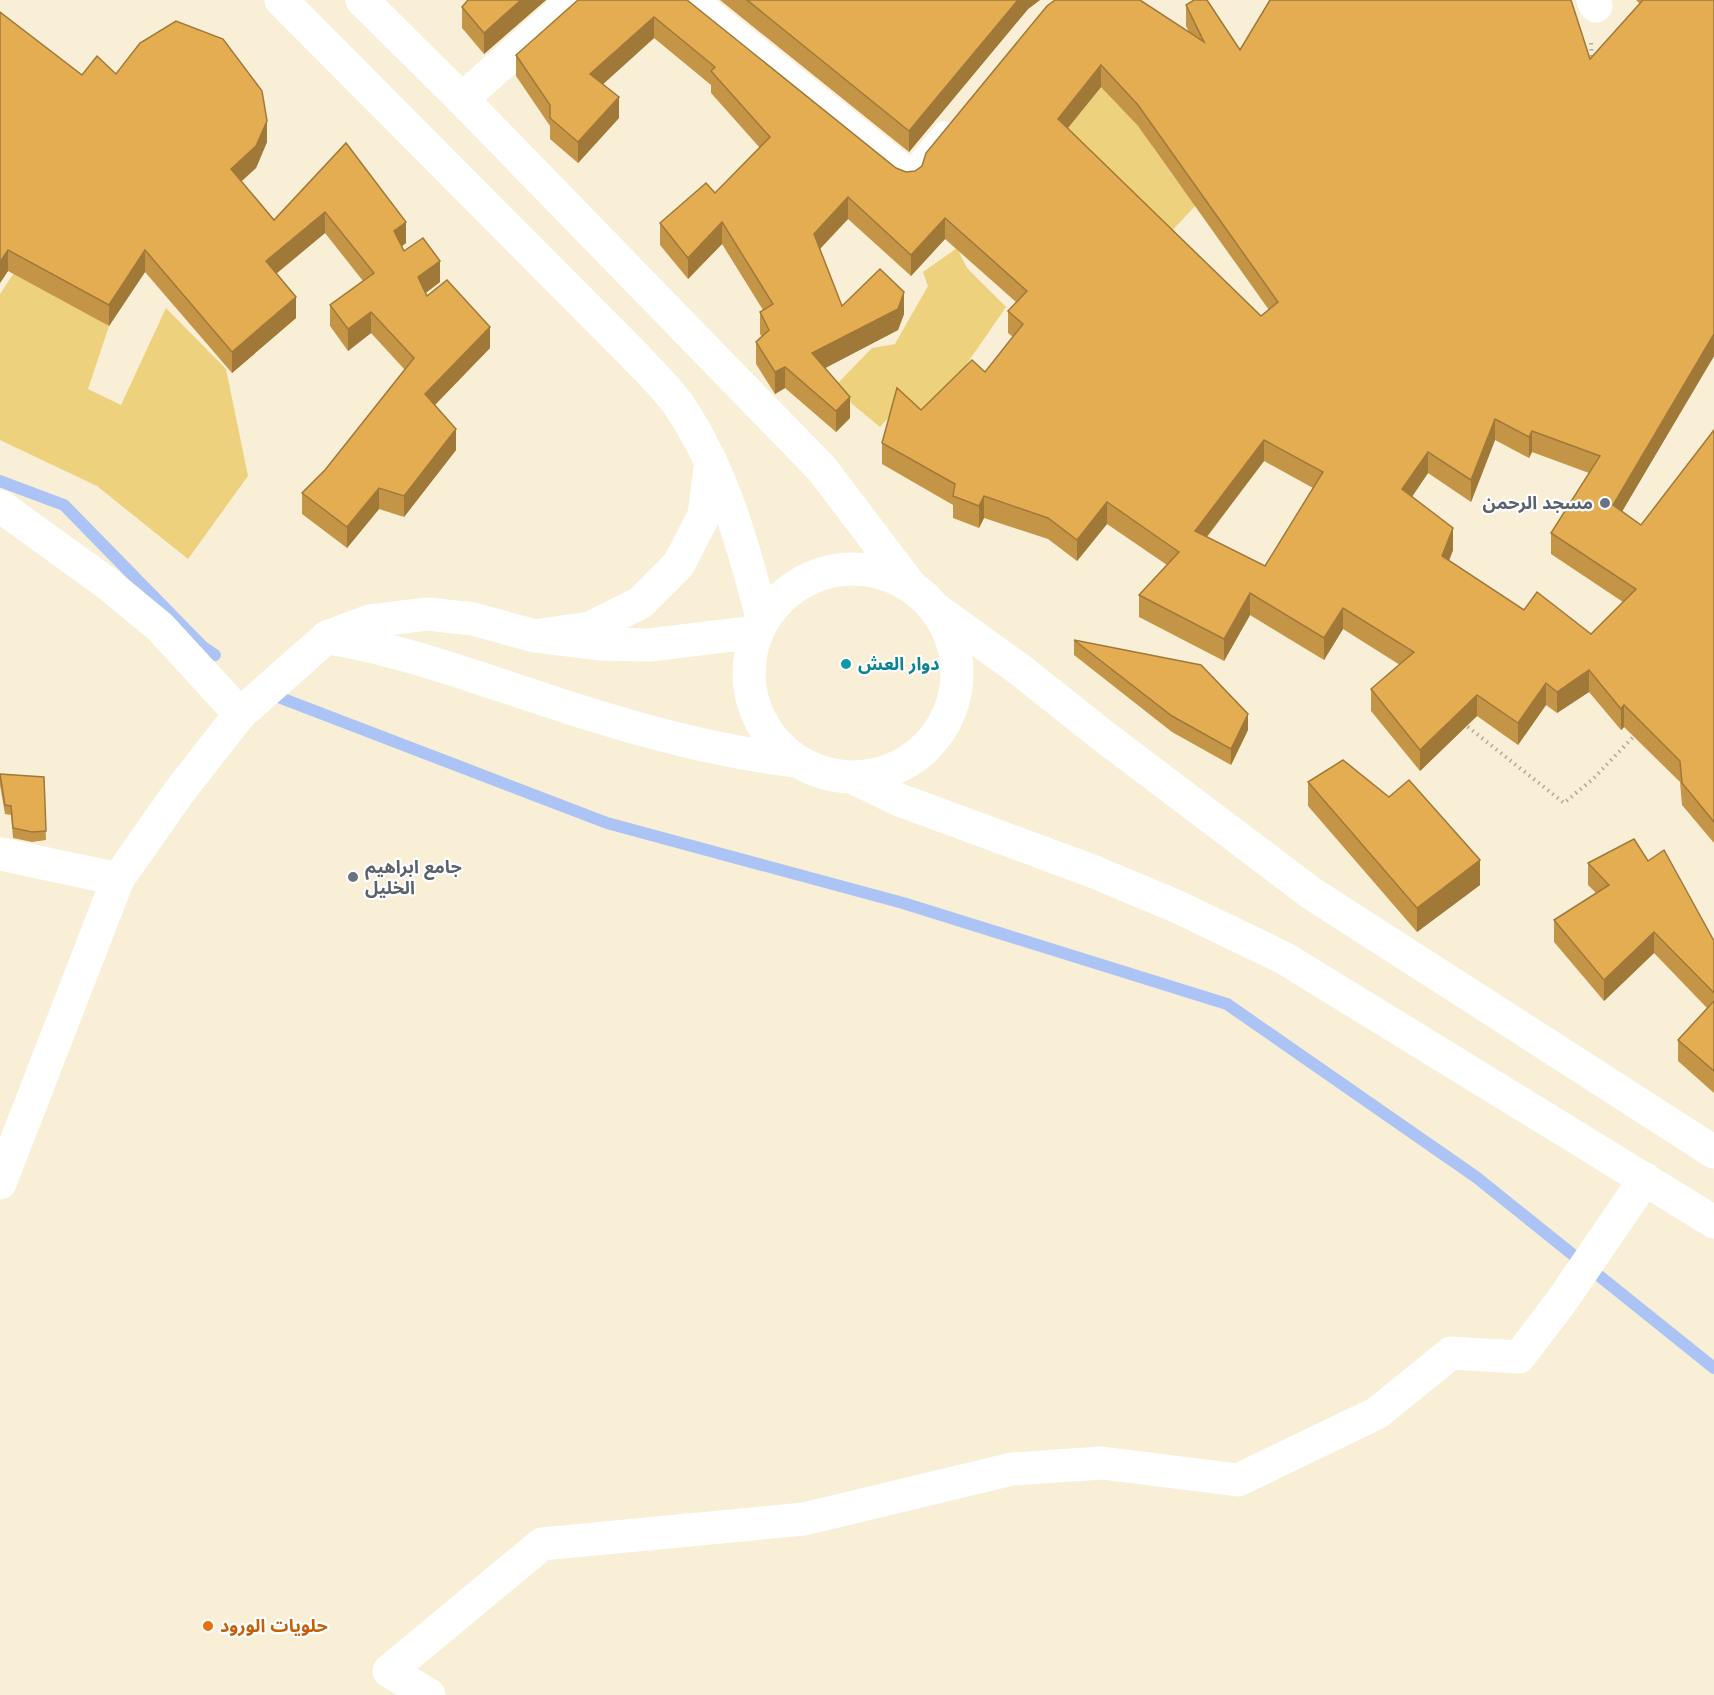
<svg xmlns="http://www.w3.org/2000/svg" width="1714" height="1695" font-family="Arial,'Noto Sans Arabic',sans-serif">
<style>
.green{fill:#edd17d}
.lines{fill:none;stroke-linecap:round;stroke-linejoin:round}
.stream{stroke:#abc4f5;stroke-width:12}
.path{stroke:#b0aa96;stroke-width:4;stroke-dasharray:1.5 4.5;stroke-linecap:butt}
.lane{stroke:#fff;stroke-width:22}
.street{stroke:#fff;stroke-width:33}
.secondary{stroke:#fff;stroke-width:33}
.primary{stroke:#fff;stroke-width:33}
.wall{fill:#c59547;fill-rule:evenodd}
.shaded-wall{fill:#a07939}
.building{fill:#e5ad52;stroke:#a07939;stroke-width:1.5;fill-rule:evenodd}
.worship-dot{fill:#6b7280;stroke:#fff;stroke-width:2}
.culture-dot{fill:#0f9aa8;stroke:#fff;stroke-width:2}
.food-dot{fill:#e8710a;stroke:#fff;stroke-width:2}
.labels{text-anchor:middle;stroke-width:4.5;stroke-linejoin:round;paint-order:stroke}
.worship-label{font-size:18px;font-weight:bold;fill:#5b616d;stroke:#fff;text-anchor:end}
.culture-label{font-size:18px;font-weight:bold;fill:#0d838f;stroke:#fff;text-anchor:start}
.food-label{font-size:18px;font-weight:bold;fill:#c56008;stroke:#fff;text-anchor:start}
</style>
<rect width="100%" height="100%" fill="#f8efd6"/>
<!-- green -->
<g class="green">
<polygon points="1097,82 1152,141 1152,146 1182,188 1197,204 1154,250 1058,140"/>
<polygon points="47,223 55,296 109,326 88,389 121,405 166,308 226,369 248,476 188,559 97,486 0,440 0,294"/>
<polygon points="957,248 967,268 1006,307 948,391 940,421 903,402 880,427 851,403 837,384 872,348 895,344 928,286 923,272"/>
</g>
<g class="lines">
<!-- stream -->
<g class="stream">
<polyline points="0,481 64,505 203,647 215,655"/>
<polyline points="273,695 607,823 903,903 1227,1004 1476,1177 1714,1368"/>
</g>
<!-- path -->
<g class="path">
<polyline points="1591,43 1592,62"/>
<polyline points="1463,723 1564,803 1593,779 1637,733"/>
</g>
<!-- lane -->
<polyline class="lane" points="908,175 944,132"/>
<!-- street -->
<g class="street">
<polyline points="690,0 908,175"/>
<polyline points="1593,0 1596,6"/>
<polyline points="462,99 574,0"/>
<polyline points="0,506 108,584 160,627 240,714"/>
<polyline points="0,854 118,879"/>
<polyline points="429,1695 389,1671 542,1544 804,1519 1012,1469 1102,1463 1238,1480 1377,1413 1451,1353 1519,1357 1561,1302 1645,1179"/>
</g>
<!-- secondary -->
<g class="secondary">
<path d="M329 638C413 652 490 683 570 708 645 732 719 752 797 761"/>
<polyline points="0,1183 118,879 179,792 240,714 327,637 370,621 427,614 473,619 535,636 599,644 649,645 757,632"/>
</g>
<!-- primary -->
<g class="primary">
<path d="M281 0 632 353C647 369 665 386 678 404 723 470 743 544 763 621"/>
<polyline points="362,0 462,99 822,469 910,585"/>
<circle cx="853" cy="673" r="104"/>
<polyline points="937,610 1019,669 1102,735 1311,893 1714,1152"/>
<polyline points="535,636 590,628 640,603 679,564 704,515 711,462"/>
<polyline points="854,778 897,799 1092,871 1178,907 1284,958 1714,1222"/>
</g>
</g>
<!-- wall -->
<g class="wall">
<polygon points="468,0 546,0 484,54 462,28 462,7"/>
<path d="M687 0 896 168 906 172 915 171 922 166 1047 6 1189 32 1186 26V5L1240 50 1590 59 1640 4 1636 0H1714V356L1622 511 1641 525 1714 430V843L1682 805 1680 782 1624 727 1621 730 1589 692 1557 713 1546 705 1518 745 1477 716 1420 771 1371 711V689L1400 665 1343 629 1324 660 1250 615 1224 661 1139 617V595L1167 565 1107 524 1077 561 1048 539 984 518 979 528 953 518V505L882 464V443L921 410 985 372 1013 337 1008 333V311L1016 302 945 239 911 276 848 219 820 249 842 306 904 314 898 330 825 368 850 418 836 432 785 388 775 394 756 364V342L762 337 760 334V312L763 310 722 244 688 279 660 245V223L715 193 760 148 711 93V85L654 38 603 84 619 118 578 163 550 139V126L516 76V55ZM1101 87 1138 126 1269 310 1261 316 1068 128ZM1495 440 1529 458 1532 452 1589 473 1551 533V554L1623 602 1591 634 1524 610 1449 561 1453 550 1412 497 1428 473 1471 502ZM1264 461 1313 488 1265 566 1207 537Z"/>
<polygon points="720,0 1040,0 1028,9 909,152"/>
<polygon points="0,12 82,75 116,74 267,142 256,168 241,181 274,220 346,143 406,243 402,246 404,251 440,282 425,293 427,296 490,348 435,405 456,450 404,517 379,509 347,548 302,514 302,493 325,470 405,370 371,333 348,351 330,326 330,305 363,281 325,233 276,274 296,318 232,373 145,272 109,326 8,271 0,283"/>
<polygon points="1074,640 1248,730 1231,765 1172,732 1074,655"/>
<polygon points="0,774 44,777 46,840 32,842 13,838 11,815 5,814 0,785"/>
<polygon points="1308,782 1480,885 1417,932 1308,806"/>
<polygon points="1648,861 1714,941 1714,1093 1678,1061 1678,1040 1707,1008 1654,953 1604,1001 1554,942 1554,920 1596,893 1588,885 1588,863"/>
</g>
<!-- shaded-wall -->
<g class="shaded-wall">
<polygon points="521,0 546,0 484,54 484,33"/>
<polygon points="1018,0 1040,0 1028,9 909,152 909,131"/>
<polygon points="654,17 654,38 590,96 590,74"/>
<polygon points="1101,65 1101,87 1058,140 1058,119"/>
<polygon points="619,97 619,118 578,163 578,142"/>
<polygon points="267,121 267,142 256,168 231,191 231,169"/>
<polygon points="848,197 848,219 814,255 814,234"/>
<polygon points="325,212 325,233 266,282 266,261"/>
<polygon points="945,218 945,239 911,276 911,255"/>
<polygon points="406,222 406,243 394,252 394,231"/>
<polygon points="722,222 722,244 688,279 688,258"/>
<polygon points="8,250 8,271 0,283 0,262"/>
<polygon points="145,250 145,272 109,326 109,305"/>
<polygon points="440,261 440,282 418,299 418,277"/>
<polygon points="904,292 904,314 898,330 812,375 812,353"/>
<polygon points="296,297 296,318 232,373 232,352"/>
<polygon points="371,312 371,333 348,351 348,329"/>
<polygon points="490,327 490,348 425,415 425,394"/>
<polygon points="1714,334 1714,356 1613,527 1613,505"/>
<polygon points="785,367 785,388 775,394 775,372"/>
<polygon points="850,397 850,418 836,432 836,411"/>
<polygon points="1495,419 1495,440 1471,502 1471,480"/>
<polygon points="456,429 456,450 404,517 404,496"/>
<polygon points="1532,431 1532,452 1529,458 1529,437"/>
<polygon points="1264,440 1264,461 1195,552 1195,531"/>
<polygon points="1428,452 1428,473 1402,511 1402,489"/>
<polygon points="379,488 379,509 347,548 347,527"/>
<polygon points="984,496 984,518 979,528 979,506"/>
<polygon points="1107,502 1107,524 1077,561 1077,540"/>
<polygon points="1453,528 1453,550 1442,578 1442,556"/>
<polygon points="1250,593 1250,615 1224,661 1224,639"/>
<polygon points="1343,608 1343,629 1324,660 1324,638"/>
<polygon points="1589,670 1589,692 1557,713 1557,692"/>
<polygon points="1546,683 1546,705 1518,745 1518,723"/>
<polygon points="1477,695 1477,716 1420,771 1420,750"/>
<polygon points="1624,705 1624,727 1621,730 1621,709"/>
<polygon points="1248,714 1248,730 1231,765 1231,749"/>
<polygon points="1480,860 1480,885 1417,932 1417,908"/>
<polygon points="1654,932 1654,953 1604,1001 1604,980"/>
</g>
<!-- building -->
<g class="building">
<polygon points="468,0 521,0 484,33 462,7"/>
<path d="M578 0H687L896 168 906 172 915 171 922 166 926 153 1047 6 1055 0H1140L1204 42 1186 5 1194 0H1207L1240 50 1270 0H1571L1590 59 1643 0H1714V334L1613 505 1641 525 1714 430V822L1682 783 1680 761 1624 705 1621 709 1589 670 1557 692 1546 683 1518 723 1477 695 1420 750 1371 689 1414 652 1343 608 1324 638 1250 593 1224 639 1139 595 1179 552 1107 502 1077 540 1048 518 984 496 979 506 953 496 955 484 882 443 897 388 921 410 972 360 985 372 1023 324 1008 311 1027 291 945 218 911 255 848 197 814 234 842 306 880 269 904 292 898 309 812 353 850 397 836 411 785 367 775 372 756 342 769 330 760 312 773 304 722 222 688 258 660 223 706 183 715 193 770 137 711 71 715 67 654 17 590 74 619 97 578 142 550 118V105L516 55ZM1101 65 1138 105 1278 302 1261 316 1058 119ZM1495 419 1529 437 1532 431 1600 456 1551 533 1636 589 1591 634 1537 592 1524 610 1442 556 1453 528 1402 489 1428 452 1471 480ZM1264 440 1323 472 1265 566 1195 531Z"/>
<polygon points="747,0 1018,0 909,131"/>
<polygon points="0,12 82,75 97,56 116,74 140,43 176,21 223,39 262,91 267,121 256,146 231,169 274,220 346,143 406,222 394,231 404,251 423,238 440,261 418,277 427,296 447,280 490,327 425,394 456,429 404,496 379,488 347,527 302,493 325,470 414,358 371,312 348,329 330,305 374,273 325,212 266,261 296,297 232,352 145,250 109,305 8,250 0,262"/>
<polygon points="1074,640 1201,665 1248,714 1231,749 1172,716"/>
<polygon points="1343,760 1389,797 1409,780 1480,860 1417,908 1308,782"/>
<polygon points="0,774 44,777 46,831 32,832 13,828 11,806 5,805"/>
<polygon points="1634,839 1648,861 1664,850 1714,941 1714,993 1654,932 1604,980 1554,920 1609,885 1588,863"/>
<polygon points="1714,1001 1714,1071 1678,1040"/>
</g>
<!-- markers -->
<g class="worship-dot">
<circle cx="1605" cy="503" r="6"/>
<circle cx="353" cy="877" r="6"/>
</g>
<circle class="culture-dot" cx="846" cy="664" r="6"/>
<circle class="food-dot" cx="208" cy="1626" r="6"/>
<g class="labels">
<!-- worship labels -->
<g class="worship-label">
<text x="1593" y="509">مسجد الرحمن</text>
<text x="365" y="873" text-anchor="start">جامع ابراهيم<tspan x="365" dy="21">الخليل</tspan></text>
</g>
<!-- culture labels -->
<g class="culture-label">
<text x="858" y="670">دوار العش</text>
</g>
<!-- food labels -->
<g class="food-label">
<text x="220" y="1632">حلويات الورود</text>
</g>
</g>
</svg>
